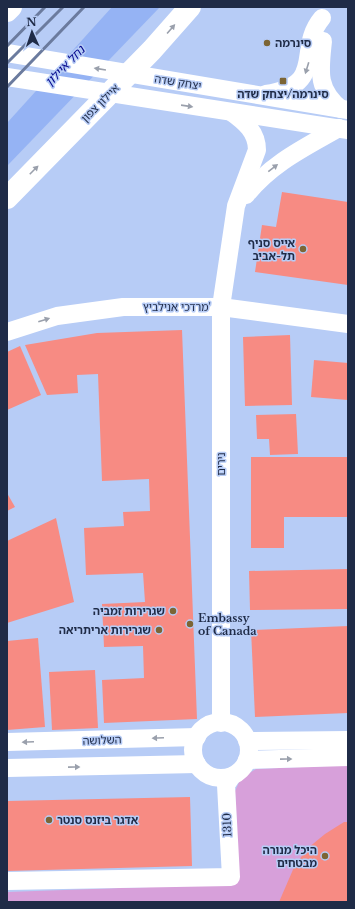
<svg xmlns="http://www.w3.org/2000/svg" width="355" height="909" font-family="'Libre Baskerville','Noto Sans Hebrew',serif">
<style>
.green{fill:#d7a0da}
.water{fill:#95b3f4}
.building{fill:#f78b83}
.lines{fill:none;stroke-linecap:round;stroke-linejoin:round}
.minor{stroke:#fff;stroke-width:18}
.highway{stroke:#fff;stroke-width:22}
.rail{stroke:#6b7b9e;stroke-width:3}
.oneway{fill:#9aa0ac}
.poi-dot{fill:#7c6535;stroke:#b7ccf6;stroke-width:1.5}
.labels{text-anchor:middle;stroke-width:3;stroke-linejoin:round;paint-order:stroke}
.poi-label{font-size:11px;font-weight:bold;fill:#1f2b47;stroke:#b7ccf6;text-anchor:end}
.street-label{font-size:11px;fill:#1f2b47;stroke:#b7ccf6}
.water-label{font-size:12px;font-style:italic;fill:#03078c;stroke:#b7ccf6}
</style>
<rect width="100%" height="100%" fill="#b7ccf6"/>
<!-- green -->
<polygon class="green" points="348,765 348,902 7,902 7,892 236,884 237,834 235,791 241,778 256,769"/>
<!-- water -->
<polygon class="water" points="112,7 160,7 7,166 7,123"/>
<!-- building -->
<g class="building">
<polygon points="282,192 348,202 348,285 255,272 262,225 276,227"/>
<polygon points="182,330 197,719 104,723 102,680 144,678 143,646 104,647 102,604 145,602 143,573 86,575 84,528 124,526 123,512 150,511 149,479 102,481 98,374 77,375 78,393 47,395 25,345 97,333"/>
<polygon points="290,335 292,405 245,406 243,337"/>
<polygon points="20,346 41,395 7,410 7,352"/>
<polygon points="314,360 348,363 348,400 311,397"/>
<polygon points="296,414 298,454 270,455 269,439 257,439 256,415"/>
<polygon points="251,457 348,457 348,517 284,517 284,548 251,548"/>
<polygon points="7,493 15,507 7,511"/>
<polygon points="56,518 74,602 7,623 7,541"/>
<polygon points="348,569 348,609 250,610 249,571"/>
<polygon points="348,626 348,713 255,717 251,630"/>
<polygon points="38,638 45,727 7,730 7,641"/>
<polygon points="95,670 98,728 52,730 49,672"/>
<polygon points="190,797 192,866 7,871 7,801"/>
<polygon points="344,822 348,822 348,902 279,902 295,865 308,848 325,834"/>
</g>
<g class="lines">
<!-- minor -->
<g class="minor">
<path d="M323 41C320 70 316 89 341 109"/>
<polyline points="7,53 348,110"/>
<polyline points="7,77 348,130"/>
<path d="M266 94C328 84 295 50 322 18"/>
<path d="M246 195C272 163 304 148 339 128"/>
<polyline points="7,332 57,316 123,307 221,307 348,324"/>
<circle cx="221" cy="750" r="28"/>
<path d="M221 723V307L236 206 257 150C257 132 245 122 231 112"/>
<polyline points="247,741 348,740"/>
<polyline points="7,742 197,737"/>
<polyline points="247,760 348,757"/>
<polyline points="7,768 197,764"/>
<polyline points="7,881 231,877 226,785 232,776"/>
</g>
<!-- highway -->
<g class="highway">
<polyline points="7,11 11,7"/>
<polyline points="7,198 152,50 190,7"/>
</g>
<!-- rail -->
<g class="rail">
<polyline points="7,46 45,7"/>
<polyline points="7,63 63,7"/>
<polyline points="7,87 84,7"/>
</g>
</g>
<!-- one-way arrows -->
<defs><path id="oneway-solid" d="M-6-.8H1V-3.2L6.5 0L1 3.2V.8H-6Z"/></defs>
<g class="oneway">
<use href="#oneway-solid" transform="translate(171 29) rotate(-49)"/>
<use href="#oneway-solid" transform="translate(307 68) rotate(107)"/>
<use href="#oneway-solid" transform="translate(100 69) rotate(-171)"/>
<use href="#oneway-solid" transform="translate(187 106) rotate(8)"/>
<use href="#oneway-solid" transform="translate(273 168) rotate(-38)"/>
<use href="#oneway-solid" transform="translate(34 170) rotate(-45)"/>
<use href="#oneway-solid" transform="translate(44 320) rotate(-18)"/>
<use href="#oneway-solid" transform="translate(158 738) rotate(178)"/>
<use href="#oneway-solid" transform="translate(28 742) rotate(178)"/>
<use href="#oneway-solid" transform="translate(286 759) rotate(-1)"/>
<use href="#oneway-solid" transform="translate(74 767) rotate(-1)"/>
</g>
<!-- markers -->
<g class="poi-dot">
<circle cx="267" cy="43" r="4"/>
<rect x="279" y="77" width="8" height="8" rx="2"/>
<circle cx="303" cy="249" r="4"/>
<circle cx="173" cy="611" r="4"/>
<circle cx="190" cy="624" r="4"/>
<circle cx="159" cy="630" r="4"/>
<circle cx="49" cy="820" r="4"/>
<circle cx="325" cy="856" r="4"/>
</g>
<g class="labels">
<!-- poi labels -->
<g class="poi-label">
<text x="275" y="47" text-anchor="start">סינרמה</text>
<text x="283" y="98" text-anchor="middle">סינרמה/יצחק שדה</text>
<text x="295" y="247">אייס סניף<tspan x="295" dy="13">תל-אביב</tspan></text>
<text x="165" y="615">שגרירות זמביה</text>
<text x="198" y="622" text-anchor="start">Embassy<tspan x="198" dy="13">of Canada</tspan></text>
<text x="151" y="634">שגרירות אריתריאה</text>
<text x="57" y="824" text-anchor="start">אדגר ביזנס סנטר</text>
<text x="317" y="854">היכל מנורה<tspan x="317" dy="13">מבטחים</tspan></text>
</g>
<!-- street labels -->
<g class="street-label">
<text transform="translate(178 82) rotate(9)" y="4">יצחק שדה</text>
<text transform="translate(100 103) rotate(-45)" y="4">איילון צפון</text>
<text x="177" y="311">מרדכי אנילביץ'</text>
<text transform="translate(221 464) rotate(-90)" y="4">נירים</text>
<text transform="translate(102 740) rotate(-2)" y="4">השלושה</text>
<text transform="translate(227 825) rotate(-92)" y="4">1310</text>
</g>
<!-- water labels -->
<g class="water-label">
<text transform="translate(65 66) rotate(-46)" y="4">נחל איילון</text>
</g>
</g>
<!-- border -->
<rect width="355" height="909" fill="none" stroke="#1f2b47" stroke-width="16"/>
<!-- north arrow -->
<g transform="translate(32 32) rotate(357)" stroke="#b7ccf6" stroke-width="3" paint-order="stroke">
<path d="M0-3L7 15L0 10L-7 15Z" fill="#1f2b47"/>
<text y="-6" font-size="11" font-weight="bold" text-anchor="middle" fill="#1f2b47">N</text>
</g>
</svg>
